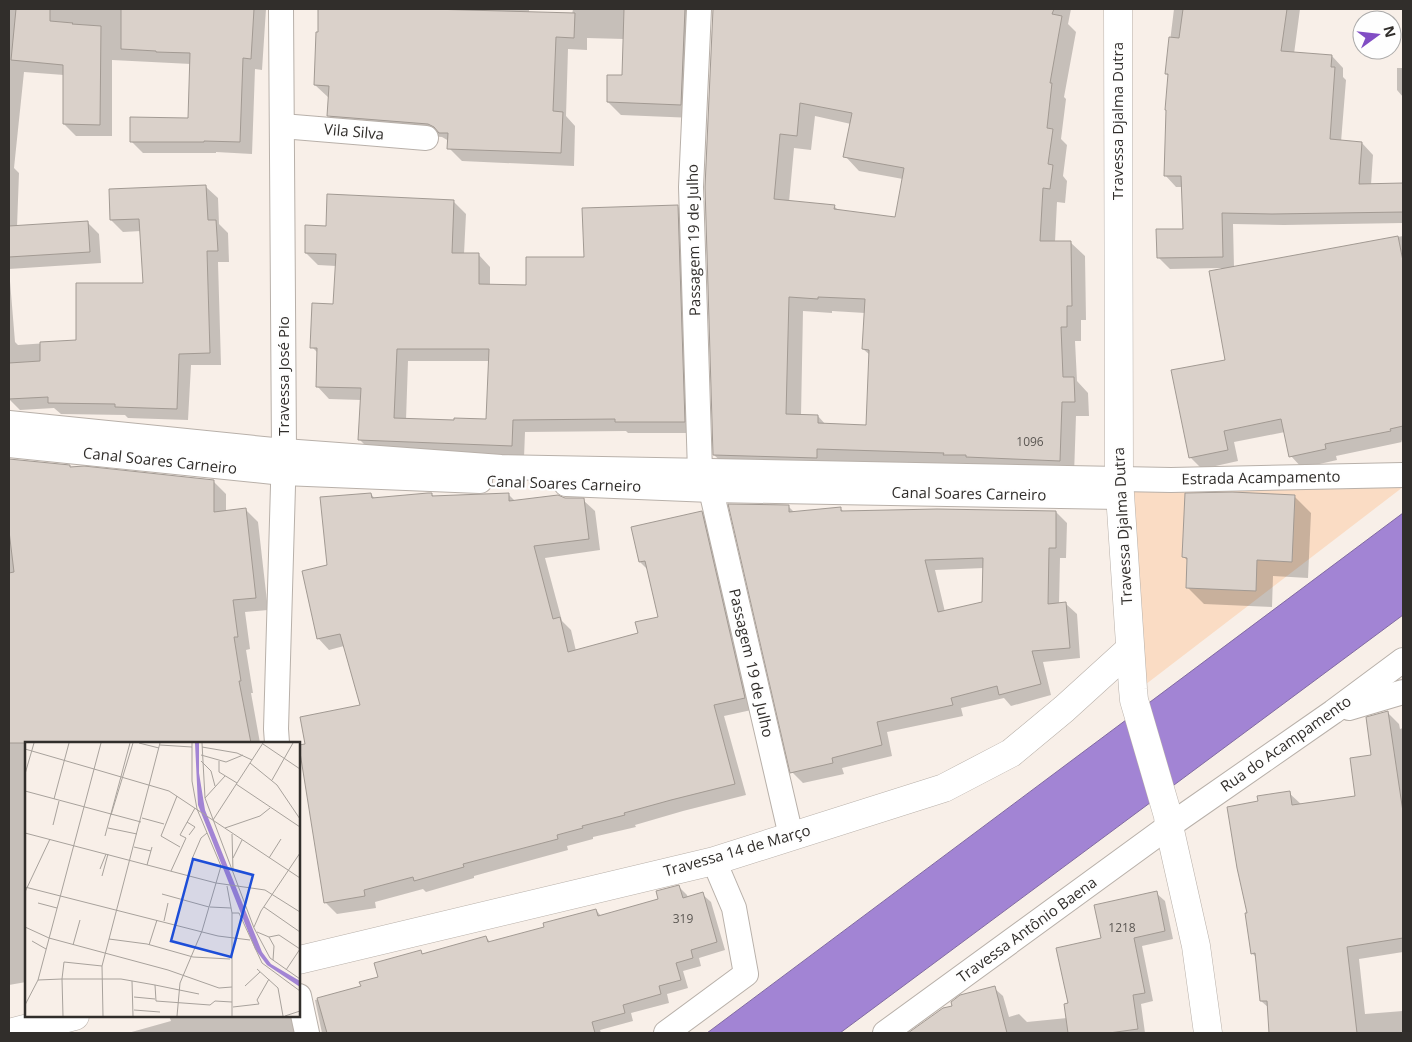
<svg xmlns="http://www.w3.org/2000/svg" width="1412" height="1042" font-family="'Open Sans',sans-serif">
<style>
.green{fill:#fadcc4}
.water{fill:#a284d4;stroke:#806aa1}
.shadow{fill:#0003;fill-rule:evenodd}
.building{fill:#dad1ca;stroke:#a29a93;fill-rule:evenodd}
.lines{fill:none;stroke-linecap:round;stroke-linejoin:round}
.minor-casing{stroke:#b8b0a9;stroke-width:26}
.tertiary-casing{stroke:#b8b0a9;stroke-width:29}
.minor{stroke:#fff;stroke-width:24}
.tertiary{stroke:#fff;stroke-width:28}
.labels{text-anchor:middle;stroke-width:4.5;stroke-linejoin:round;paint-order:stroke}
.number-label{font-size:12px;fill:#5b5753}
.street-label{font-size:15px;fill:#312e2b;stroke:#fefefe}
.inset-road{fill:none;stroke:#a8a29c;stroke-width:1}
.view{fill:#1d4ed8;fill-opacity:0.15;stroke:#1d4ed8;stroke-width:2.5}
.inset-edge{fill:none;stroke:#312e2b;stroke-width:2.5}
</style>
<rect width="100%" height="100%" fill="#f8efe8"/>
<!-- green -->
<polygon class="green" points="1113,476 1164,481 1403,487 1137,691"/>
<!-- water -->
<polygon class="water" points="1403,513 1403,615 840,1033 707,1033"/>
<!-- shadow -->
<g class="shadow">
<polygon points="9,9 266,9 262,70 255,69 252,154 216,152 216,153 143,153 131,141 189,119 191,64 112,60 112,136 76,136 64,124 64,75 24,72 14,168 19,173 17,227 87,222 99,234 101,263 9,269 15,342 18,345 77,341 144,285 141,231 123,232 111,220 206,187 218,198 219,224 228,233 229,262 218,262 221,365 191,365 188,420 128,418 125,415 61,414 54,408 20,410 9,399"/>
<polygon points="320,9 529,9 529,13 572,15 573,9 696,9 694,118 621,115 608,102 623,77 624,39 587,38 587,50 568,49 566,116 575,126 574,166 462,161 449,148 449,141 442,137 342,129 329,115 329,98 315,85 319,34"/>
<path d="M717 9H1071L1068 24 1076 32 1064 97 1066 99 1061 139 1067 145 1063 176 1067 181 1065 203 1057 202 1055 242H1070L1085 256 1086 320H1081V341H1075L1077 381 1088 393 1089 416H1076L1074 475 729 469 714 455 713 29ZM815 116 851 124 845 156 859 171 903 179 896 219 839 211 834 206 789 202 794 148 811 150ZM803 311 832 313V311L865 313 863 349 870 355 867 427 826 425 818 416H801Z"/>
<polygon points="1174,9 1300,9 1294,54 1332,56 1343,68 1343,77 1346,80 1341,142 1362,143 1373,155 1371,185 1403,184 1403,223 1284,225 1233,224 1234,267 1403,236 1403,440 1401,441 1402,442 1336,456 1337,460 1302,468 1291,456 1285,432 1234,442 1238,461 1202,469 1190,457 1227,361 1221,268 1170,269 1158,257 1184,230 1183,187 1176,187 1165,175 1169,76 1166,74"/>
<polygon points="1397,68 1403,68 1403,97 1397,90"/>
<path d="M453 201 466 214 464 254H478L490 267V286H527L585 258 677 206 690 218 696 433H628L626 431 525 432 524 458 372 452 360 440 361 400 329 399 317 386 318 353 312 347 334 305 336 266 318 265 306 253 327 227ZM408 361H489L487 421 455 422 406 420Z"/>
<polygon points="9,460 69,466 71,468 213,481 226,494 226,512 245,509 258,522 268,610 245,612 250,649 246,650 253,693 251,693 260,743 26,743 26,982 9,985"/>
<polygon points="371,494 375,499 431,494 435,497 508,494 516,502 565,499 583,500 595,511 600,550 545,558 562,621 571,630 576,651 640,634 659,618 648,570 640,562 701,512 713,524 756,709 724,716 746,795 683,811 635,825 636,827 593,837 593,839 567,846 568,850 474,876 474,878 426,892 423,889 375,902 376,908 337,914 326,903 300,746 306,745 362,706 344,646 329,650 318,638 328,566"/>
<polygon points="1294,496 1311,513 1308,578 1273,576 1272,607 1204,604 1187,587 1189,562 1184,557"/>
<path d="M788 506 794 512 840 508 844 512H1056L1067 523 1066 558H1060L1059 604H1066L1077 614 1080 658 1043 662 1051 695 1011 706 1004 698 961 708 963 716 887 732 892 756 842 768 844 774 803 783 792 772ZM984 568V603L945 612 935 570Z"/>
<polygon points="1387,712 1399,724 1400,729 1403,728 1403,952 1359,959 1365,1014 1403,1011 1403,1033 1271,1033 1269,1008 1261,1001 1257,958 1252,953 1248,914 1260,802 1289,793 1302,805 1357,797 1373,756"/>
<polygon points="679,887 687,895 688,898 702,894 711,902 725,950 699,958 701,966 683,971 688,988 667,994 669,1003 631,1013 633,1021 600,1030 601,1033 322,1033 315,1000 362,987 380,978 420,952 423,955 486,937 491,943 546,928 596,910 601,916 659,899"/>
<polygon points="1156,893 1165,901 1173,939 1142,946 1153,1001 1141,1004 1145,1033 921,1033 919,1027 953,1006 994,988 1003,996 1009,1017 1019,1014 1027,1022 1067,1018 1069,1004 1103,939"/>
<polygon points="169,1016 295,1016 299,1033 128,1033 171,1021"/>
</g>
<!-- building -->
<g class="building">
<polygon points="16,9 50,9 50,21 73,23 72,24 101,26 100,125 63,124 63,65 11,60"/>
<polygon points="121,9 254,9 251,59 243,58 240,142 204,141 204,142 130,142 130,117 188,118 190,53 156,52 156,51 121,49"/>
<polygon points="318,9 429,9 575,13 574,38 556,37 553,111 563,112 561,153 447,149 448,133 439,133 434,127 428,124 327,116 329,86 314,85 316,32 318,32"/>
<polygon points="624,9 685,9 681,105 607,102 607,75 622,75"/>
<path d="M713 9H1054L1052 14 1062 16 1050 83H1052L1047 128 1053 129 1048 164 1053 165 1050 189 1043 188 1040 241H1071L1072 306H1067V327H1061L1063 377H1074L1075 402H1062L1060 461 966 457V455H943L944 453 817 449V458L713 455 705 187ZM800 103 852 113 843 157 904 168 895 217 834 209 835 205 774 199 780 134 797 136ZM789 297 818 299V297L865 299 862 349 869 350 866 425 818 423V415L786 414Z"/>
<polygon points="1183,9 1287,9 1281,51 1332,55 1331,67 1335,67 1330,139 1362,142 1359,184 1403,183 1403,212 1272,214 1222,213 1223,257 1157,258 1156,229 1183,229 1181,176 1164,176 1166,110 1165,110 1168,74 1165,74 1169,37 1179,38"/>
<polygon points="206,185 208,220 216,220 218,251 207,251 210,353 179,354 177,409 115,407 115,404 48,403 48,397 9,399 9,363 40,361 40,342 76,340 76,283 143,283 139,219 110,220 109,189"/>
<path d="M327 194 454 200 452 253H479V284L526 285V257H584L582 208 678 205 685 422H615V419L513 420 512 446 358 440 361 388 316 387 317 348H310L312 303 333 304 336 254 305 253V225L326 226ZM397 349H489L486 419 454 418V420L394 418Z"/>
<polygon points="88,221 90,252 9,257 9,226"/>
<polygon points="1398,236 1403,261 1403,426 1390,429 1391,431 1325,444 1326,449 1289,457 1281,419 1224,431 1228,450 1189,458 1171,370 1225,360 1209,271"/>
<polygon points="9,459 70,465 70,467 84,466 214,480 214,512 246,508 256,598 233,600 238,637 234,637 241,681 239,681 251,743 9,743 9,573 14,572 9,531"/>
<polygon points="1232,492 1295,495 1292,562 1257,560 1256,591 1186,588 1187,558 1182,557 1185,493"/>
<polygon points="371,493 372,498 428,493 432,493 432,496 509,493 509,501 558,495 565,498 584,498 589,539 534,546 553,619 560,617 568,652 638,633 635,622 658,617 645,561 639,562 631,527 702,511 745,698 714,705 735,784 671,800 624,813 625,815 582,826 583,828 557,835 558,839 463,864 464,867 414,881 413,877 364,890 365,896 324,903 299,746 299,745 305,744 300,717 360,705 340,634 317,639 302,571 327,565 320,497"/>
<path d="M728 504 789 505V512L841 507V511L937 509 1056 511V548H1049L1048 604 1066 602 1070 648 1032 651 1041 684 999 695 997 686 951 698 953 705 877 722 882 745 832 758 833 763 790 773ZM983 558 982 602 938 612 925 560Z"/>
<polygon points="1388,711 1403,812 1403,938 1347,947 1357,1033 1269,1033 1267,1001 1260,1001 1255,953 1251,954 1245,913 1247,913 1237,868 1227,807 1258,801 1257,796 1290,791 1292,805 1355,796 1350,758 1371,755 1366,717"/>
<polygon points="679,885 683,898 703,892 717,942 691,950 693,958 676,963 681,980 659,986 661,994 623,1005 625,1013 592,1022 595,1033 327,1033 317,998 361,986 359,982 378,977 374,963 421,950 422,954 486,936 488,942 544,927 543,923 596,909 598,916 658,899 656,891"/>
<polygon points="1157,891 1165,931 1134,938 1145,993 1133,995 1138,1029 1109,1033 1068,1033 1064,1004 1068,1003 1056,948 1101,938 1094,905"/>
<polygon points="995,986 1007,1033 908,1033 943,1008 952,1006 951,1002 960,995"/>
</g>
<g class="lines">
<defs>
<g id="minor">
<polyline points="699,9 691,187 700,471"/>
<polyline points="282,126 426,138"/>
<polyline points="9,423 284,451 501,467 1171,480 1403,475"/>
<polyline points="9,445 283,473 480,481"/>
<polyline points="566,484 711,490 1120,497"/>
<polyline points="711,490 791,836"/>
<polyline points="1349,708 1403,692"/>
<polyline points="277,743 276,729 284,451 281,9"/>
<polyline points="299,996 307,1033"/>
<polyline points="666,1033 746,974 734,908 714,861"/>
<polyline points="885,1033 1169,826 1333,712 1403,660"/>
</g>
<g id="tertiary">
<polyline points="1118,9 1119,479 1133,689 1134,700 1168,816 1169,826 1196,946 1208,1033"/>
<polyline points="299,960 714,861 944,788 1011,753 1064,709 1130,649"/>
<polyline points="9,1033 75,1016"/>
</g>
</defs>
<!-- minor casing -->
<use href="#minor" class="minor-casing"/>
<!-- tertiary casing -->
<use href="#tertiary" class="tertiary-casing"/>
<!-- minor -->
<use href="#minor" class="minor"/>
<!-- tertiary -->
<use href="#tertiary" class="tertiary"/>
</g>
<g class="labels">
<!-- number labels -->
<g class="number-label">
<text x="1030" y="446">1096</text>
<text x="683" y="923">319</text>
<text x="1122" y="932">1218</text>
</g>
<!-- street labels -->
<g class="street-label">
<text transform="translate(1118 121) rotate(-90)" y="5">Travessa Djalma Dutra</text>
<text transform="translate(354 132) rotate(5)" y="5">Vila Silva</text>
<text transform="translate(694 240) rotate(-91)" y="5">Passagem 19 de Julho</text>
<text transform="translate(284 376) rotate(-90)" y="5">Travessa José Pio</text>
<text transform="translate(160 461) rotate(6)" y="5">Canal Soares Carneiro</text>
<text transform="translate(1261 478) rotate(-1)" y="5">Estrada Acampamento</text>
<text transform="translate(564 484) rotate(2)" y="5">Canal Soares Carneiro</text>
<text transform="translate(969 494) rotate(1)" y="5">Canal Soares Carneiro</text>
<text transform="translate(1123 526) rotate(-93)" y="5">Travessa Djalma Dutra</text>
<text transform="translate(751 663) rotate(77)" y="5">Passagem 19 de Julho</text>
<text transform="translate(1286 744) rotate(-35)" y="5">Rua do Acampamento</text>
<text transform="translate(737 851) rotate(-16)" y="5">Travessa 14 de Março</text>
<text transform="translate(1027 930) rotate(-36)" y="5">Travessa Antônio Baena</text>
</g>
</g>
<!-- overview -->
<g transform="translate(25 742)">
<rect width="275" height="275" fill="#f8efe8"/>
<path d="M170 1H174V31L180 68 237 210 246 222 275 239V245L242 223 230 207 173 63Z" fill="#a284d4"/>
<path class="inset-road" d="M114 1 134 6M177 1 180 56 229 186 245 216 275 237M238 2 275 27M135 3 167 5M177 5 212 11 227 18M0 7 69 27M176 13 201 20 218 13M176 19 186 29 190 44M194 19V30L212 41M225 21 252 43 275 77M69 27 144 49 275 136M0 32 9 1M247 38 268 1M211 42 275 85M0 49 116 80M152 54 136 94 155 105M180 56 200 34M29 57 44 1M86 73 108 1M117 76 139 82M188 78 238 1M162 80 170 85 164 93M28 83 34 59M83 86 112 92M200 86 235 74 245 66M0 91 191 141 240 148 275 170M207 92 208 129M80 94 105 1M161 96 155 93 170 66M109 105 126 109M208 116 217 98M244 116 256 97M167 117 176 96 182 91M122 123 127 105M75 127 81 112M146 129 161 96M77 134 83 112M202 144 207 171V274M0 145 193 194 225 198M0 150 25 97M137 152 184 165M13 161 32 166M185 165 206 166M239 165 275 190M207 171H214L237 221 275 249M139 179 143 161M0 185 24 196 143 228 194 246 207 245M229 185 236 169 275 111M232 190 244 195 249 204 248 218M244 195 254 193 275 207M84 197 122 202 168 215 205 217M7 199 21 207M48 203 55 178M124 203 132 178M77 224 39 220 37 237H96L130 243 131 259 185 263 190 259 207 260M232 227 253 246 258 274M261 228 275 207M13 238 37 237 38 274M107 239 108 274M130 243 174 252M220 244 235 230M109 255 130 257M0 263 13 238 76 1M208 265 234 262 232 258 244 237M109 268 135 270M78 274 77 224 135 1M152 274 155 241 177 189 196 124 172 67 167 39V1M260 274 275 269"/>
<path class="view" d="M168 117 228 133 206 215 146 199Z"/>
<rect width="275" height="275" class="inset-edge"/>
</g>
<!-- border -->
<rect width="1412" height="1042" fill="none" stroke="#312e2b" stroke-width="20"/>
<!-- north arrow -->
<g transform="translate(1377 35) rotate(75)"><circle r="24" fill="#fefefe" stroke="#acabaa"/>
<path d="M0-4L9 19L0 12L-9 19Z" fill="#814dc4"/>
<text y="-8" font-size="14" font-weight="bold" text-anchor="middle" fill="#312e2b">N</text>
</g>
</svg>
